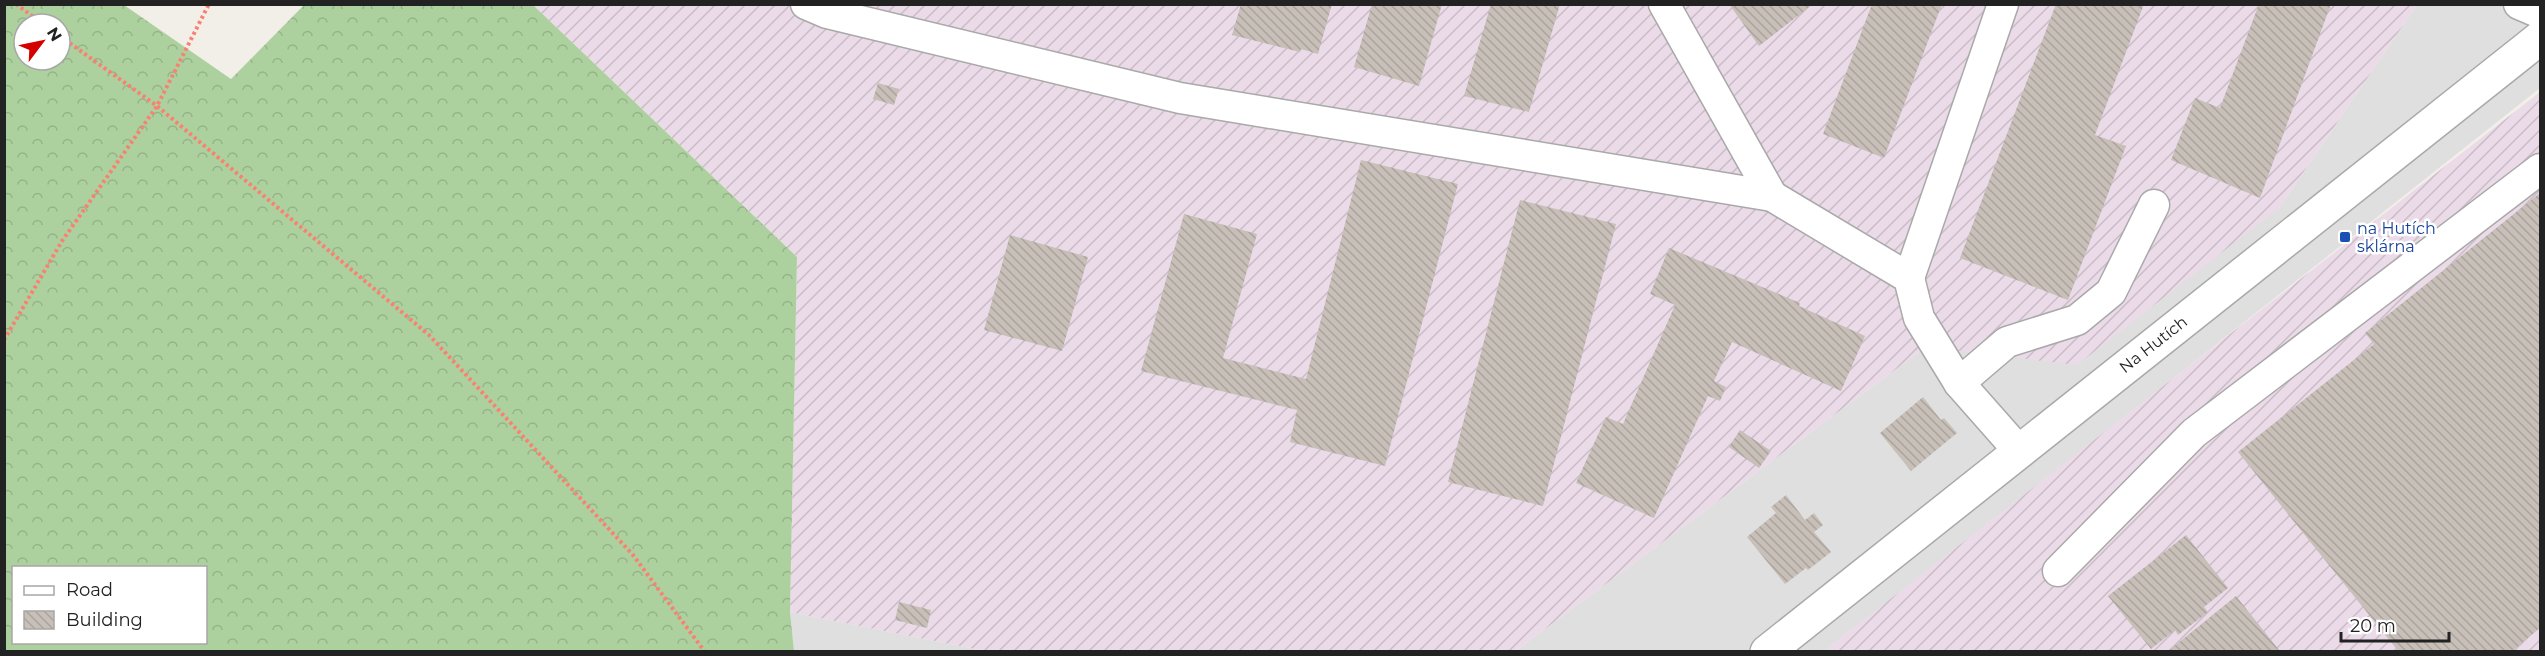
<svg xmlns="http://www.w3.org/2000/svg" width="2545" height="656" font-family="Montserrat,sans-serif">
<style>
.residential{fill:#e0dfdf}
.industrial{fill:url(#industrial-furrows)}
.forest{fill:url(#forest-crowns);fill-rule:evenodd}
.building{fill:url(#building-back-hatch)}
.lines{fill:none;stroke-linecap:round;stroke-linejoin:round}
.minor-casing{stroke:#a9a9a9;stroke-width:33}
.tertiary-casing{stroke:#a9a9a9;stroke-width:36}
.path{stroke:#fa8072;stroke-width:4;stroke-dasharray:3 3;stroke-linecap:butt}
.minor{stroke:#fff;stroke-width:30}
.tertiary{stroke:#fff;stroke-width:33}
.transit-dot{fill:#1a4fb4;stroke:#fff;stroke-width:2}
.labels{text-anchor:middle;stroke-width:5;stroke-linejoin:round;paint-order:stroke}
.transit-label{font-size:16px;fill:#164399;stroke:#fff;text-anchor:start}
.street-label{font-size:16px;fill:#222;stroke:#fff}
</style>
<defs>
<pattern id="industrial-furrows" width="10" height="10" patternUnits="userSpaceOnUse" patternTransform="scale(1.5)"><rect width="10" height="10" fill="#ebdbe8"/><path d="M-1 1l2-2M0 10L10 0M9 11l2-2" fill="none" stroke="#c9bcc7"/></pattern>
<pattern id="forest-crowns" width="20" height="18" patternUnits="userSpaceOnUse" patternTransform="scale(1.5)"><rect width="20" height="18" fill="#add19e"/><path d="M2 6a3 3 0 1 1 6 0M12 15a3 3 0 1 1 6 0" fill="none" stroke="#95b388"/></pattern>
<pattern id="building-back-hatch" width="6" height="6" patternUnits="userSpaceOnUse" patternTransform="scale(1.5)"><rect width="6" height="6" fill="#c7bfb8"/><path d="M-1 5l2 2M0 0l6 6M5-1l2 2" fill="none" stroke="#aba49e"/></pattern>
</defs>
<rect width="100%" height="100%" fill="#f2efe9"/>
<!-- residential -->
<g class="residential">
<polygon points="2417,5 2540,5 2540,88 2026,495 1829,647 1831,651 1514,652 1926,347 2279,208"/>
<polygon points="790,612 985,651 794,651"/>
</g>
<!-- industrial -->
<g class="industrial">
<polygon points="533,5 2417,5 2279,208 2077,365 1926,347 1514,652 985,651 790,612 797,257"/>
<polygon points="2540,92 2540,651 1831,652 1829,647"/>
</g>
<!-- forest -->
<path class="forest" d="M4 5H124L231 79 304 5H533L797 257 790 612 794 651H5ZM24 24H60V60H24ZM14 568H206V642H14Z"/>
<!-- building -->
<g class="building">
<polygon points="1241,4 1332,4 1318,54 1301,49 1300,52 1232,35"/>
<polygon points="1372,4 1442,4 1419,86 1354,67"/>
<polygon points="1491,4 1560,4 1529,112 1464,96"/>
<polygon points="1729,4 1813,4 1759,46"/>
<polygon points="1872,4 1942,4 1884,158 1823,134"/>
<polygon points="2056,4 2144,4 2095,135 2126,146 2068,300 1960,258"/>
<polygon points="2259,4 2331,4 2260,198 2171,160 2195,98 2220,108"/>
<polygon points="878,83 899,89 894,105 873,99"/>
<polygon points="1361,160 1458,184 1385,466 1290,442 1297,410 1141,371 1184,214 1257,234 1223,358 1306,379"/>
<polygon points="2540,193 2540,628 2511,652 2399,652 2238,452 2374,344 2365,333"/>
<polygon points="1520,200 1616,224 1543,506 1448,482"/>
<polygon points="1010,235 1088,257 1062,351 984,330"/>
<polygon points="1669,248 1800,303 1799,306 1865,336 1841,391 1732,342 1714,381 1726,387 1720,401 1708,396 1654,518 1576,483 1606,417 1623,424 1675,305 1650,294"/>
<polygon points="1923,397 1941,420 1944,418 1957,433 1911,471 1880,433"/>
<polygon points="1740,430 1771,451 1759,468 1729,447"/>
<polygon points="1786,495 1805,520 1814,513 1823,525 1814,532 1831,552 1808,570 1806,568 1785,584 1747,537 1776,513 1771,507"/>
<polygon points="2186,535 2228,588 2204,607 2208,612 2178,635 2175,630 2151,649 2108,596"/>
<polygon points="2236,596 2279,650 2277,652 2167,652"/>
<polygon points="899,602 931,610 927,628 895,620"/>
</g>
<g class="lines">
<defs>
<g id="minor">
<polyline points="806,4 827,13 1180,98 1772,196 1909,278 1919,318 1959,383 2019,451"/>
<polyline points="1664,4 1772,196"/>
<polyline points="2519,4 2540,13"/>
<polyline points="1909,278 2003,4"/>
<polyline points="1959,383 2007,342 2077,320 2111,292 2154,205"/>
<polyline points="2058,571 2194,433 2540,169"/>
</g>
<polyline id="tertiary" points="1767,652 2540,38"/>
</defs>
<!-- minor casing -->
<use href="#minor" class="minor-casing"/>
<!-- tertiary casing -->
<use href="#tertiary" class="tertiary-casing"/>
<!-- path -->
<g class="path">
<polyline points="16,4 43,24"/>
<polyline points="60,36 157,106 429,335 633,555 705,652"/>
<polyline points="4,340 62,241 157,106 209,4"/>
</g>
<!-- minor -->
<use href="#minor" class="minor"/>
<!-- tertiary -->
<use href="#tertiary" class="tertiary"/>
</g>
<!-- markers -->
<rect class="transit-dot" x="2339" y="231" width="12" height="12" rx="3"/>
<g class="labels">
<!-- transit labels -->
<g class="transit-label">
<text x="2357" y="234">na Hutích<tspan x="2357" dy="18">sklárna</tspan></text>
</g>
<!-- street labels -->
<g class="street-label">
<text transform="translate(2153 344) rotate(-38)" y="6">Na Hutích</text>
</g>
</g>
<!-- border -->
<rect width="2545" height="656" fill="none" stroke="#222222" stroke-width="12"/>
<!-- legend -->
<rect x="12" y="566" width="195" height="78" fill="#ffffff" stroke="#a7a7a7" stroke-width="1.5"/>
<rect x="24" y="586" width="30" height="9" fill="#ffffff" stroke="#a7a7a7" stroke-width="1.5"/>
<text x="66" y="596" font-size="18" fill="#222222">Road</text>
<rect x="24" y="611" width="30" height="18" fill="url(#building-back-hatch)" stroke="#a7a7a7" stroke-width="1.5"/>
<text x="66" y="626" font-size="18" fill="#222222">Building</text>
<!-- north arrow -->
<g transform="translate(42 42) rotate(58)"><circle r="28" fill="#ffffff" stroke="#a7a7a7" stroke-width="1.5"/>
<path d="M0-4.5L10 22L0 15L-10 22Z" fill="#d40000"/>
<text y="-9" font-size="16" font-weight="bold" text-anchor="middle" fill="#222222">N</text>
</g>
<!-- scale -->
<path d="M2341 632v9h108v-9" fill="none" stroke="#222222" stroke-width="3"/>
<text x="2350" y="632" font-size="18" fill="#222222" stroke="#ffffff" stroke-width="4.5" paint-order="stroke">20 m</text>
</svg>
